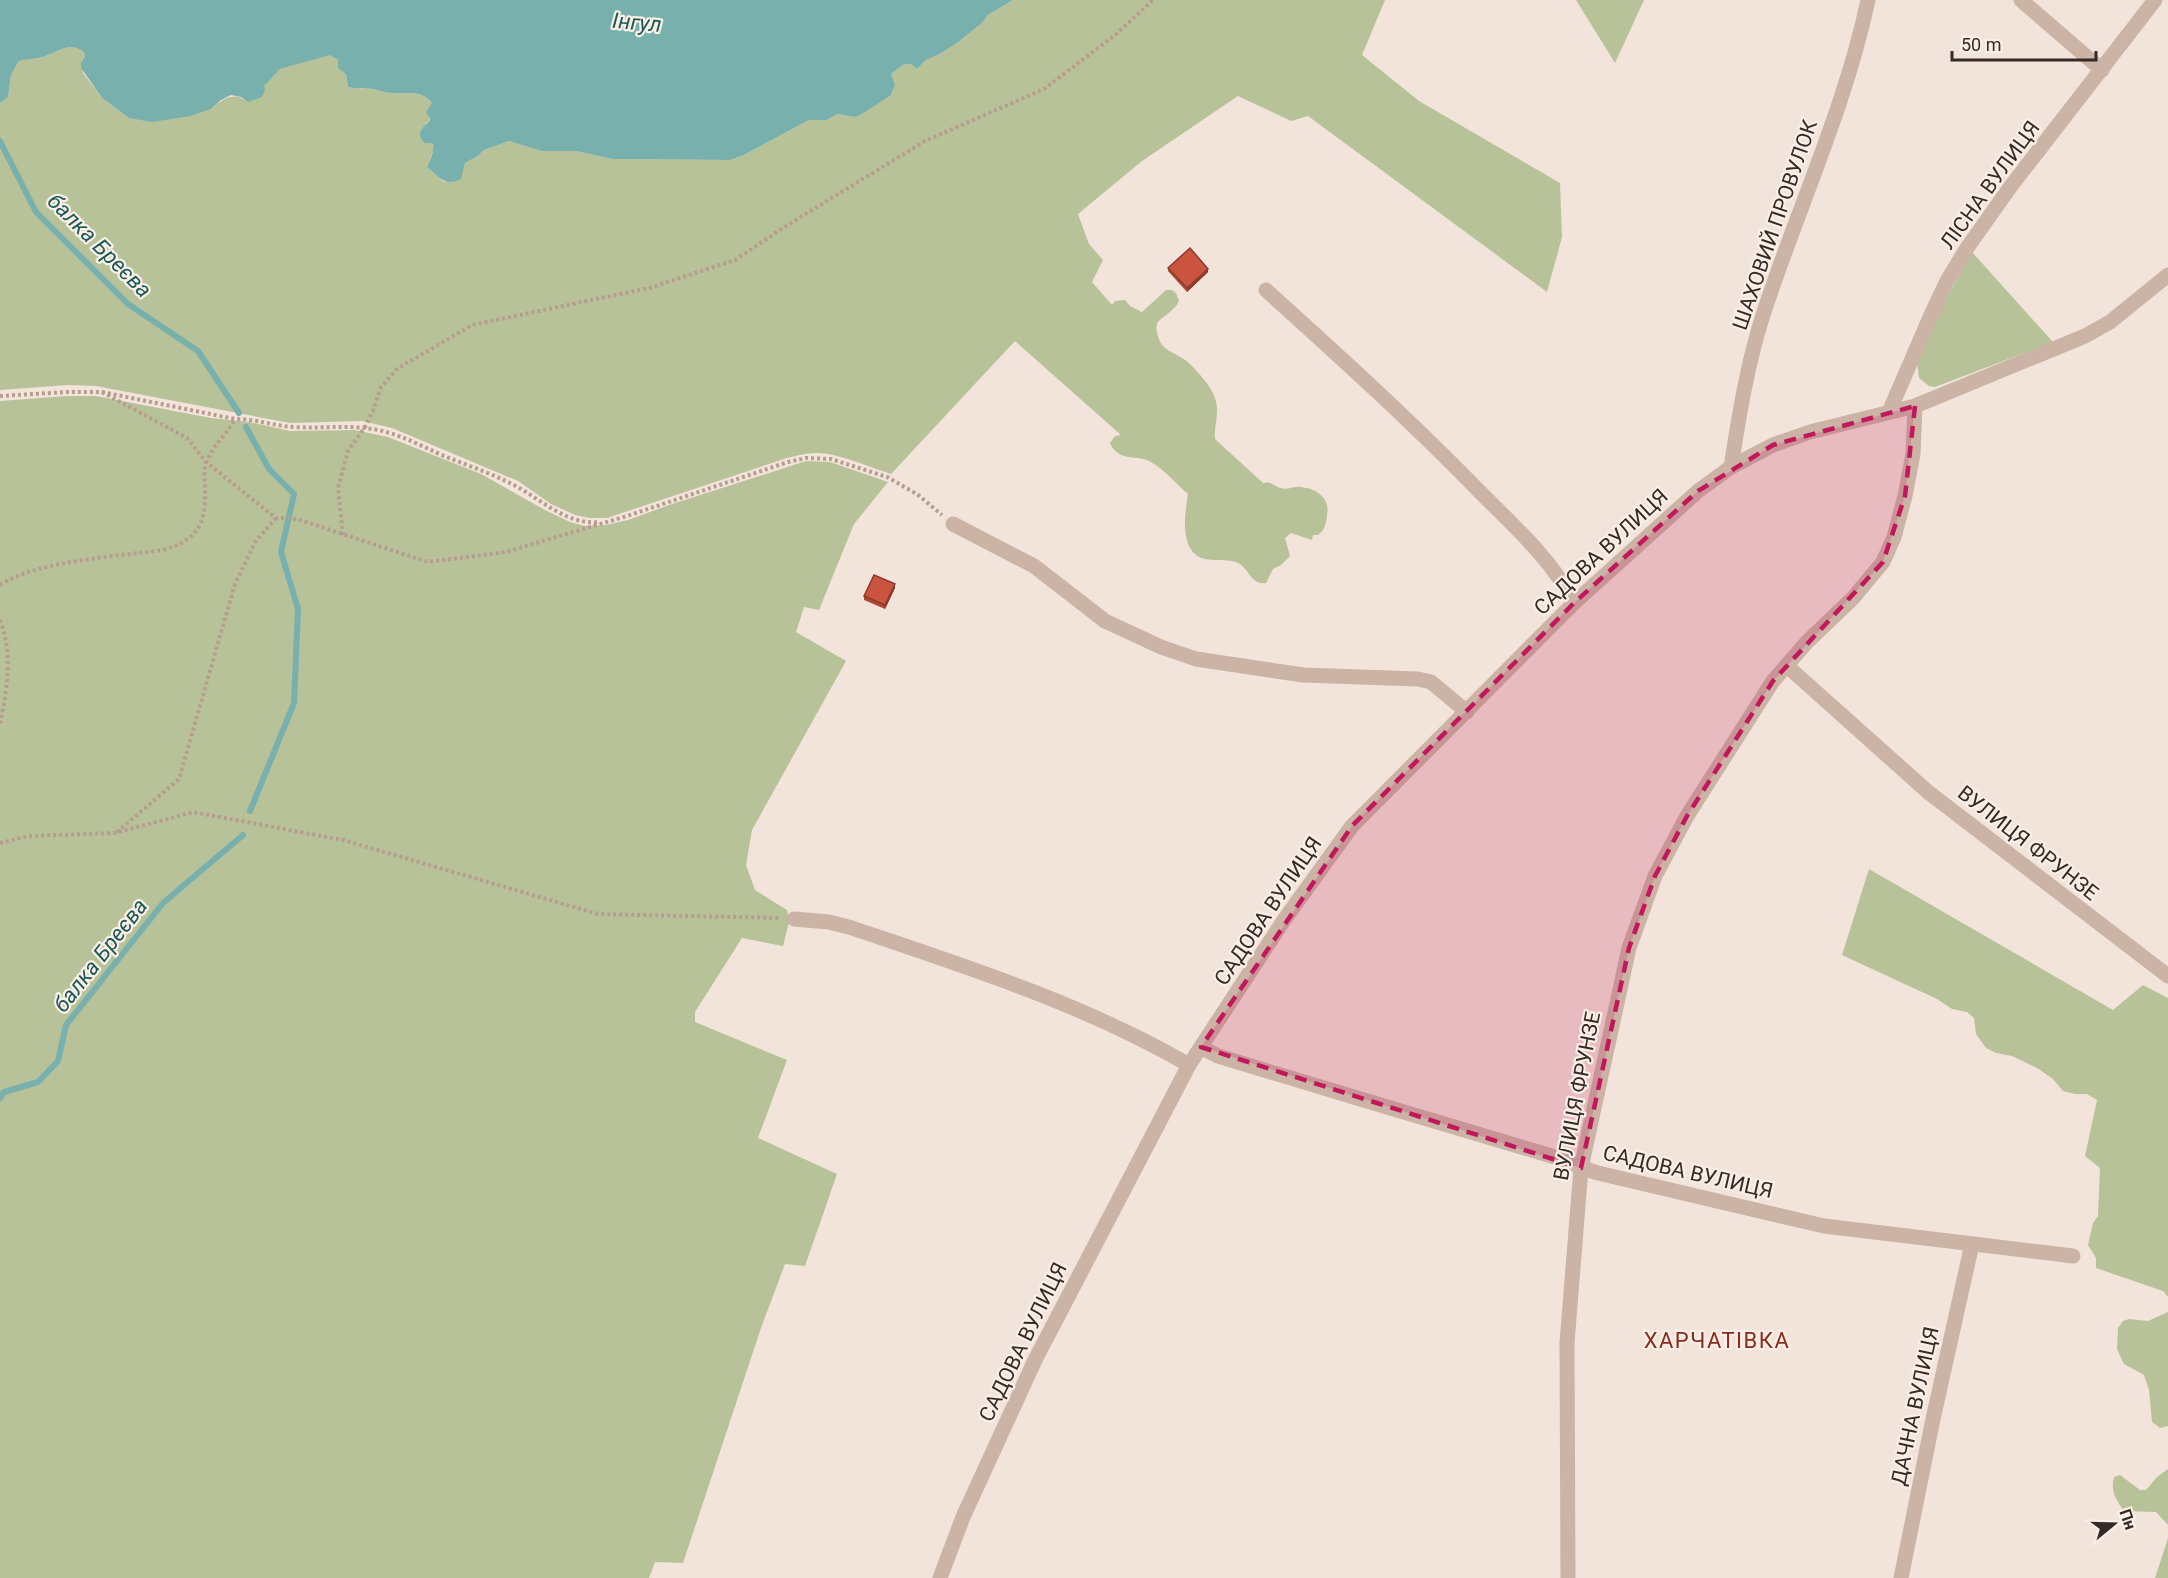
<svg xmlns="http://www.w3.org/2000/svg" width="2168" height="1578" font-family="Roboto,sans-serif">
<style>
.green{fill:#b8c299}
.water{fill:#78b0ad}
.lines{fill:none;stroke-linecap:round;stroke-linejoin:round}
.stream{stroke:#78b0ad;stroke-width:6}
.path{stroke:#b79d8f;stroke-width:4;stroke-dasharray:3 3;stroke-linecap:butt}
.minor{stroke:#cbb3a5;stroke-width:15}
.wall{fill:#ae4837}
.shaded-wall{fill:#8d3b2d}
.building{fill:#ca5440;stroke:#8d3b2d;stroke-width:1.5}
.marked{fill:#c2185b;fill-opacity:0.2;stroke:#c2185b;stroke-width:4.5;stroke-dasharray:12 8;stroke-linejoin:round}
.labels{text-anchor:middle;stroke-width:4.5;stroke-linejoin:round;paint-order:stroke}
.street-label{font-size:21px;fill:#362a27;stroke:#faefe6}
.water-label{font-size:22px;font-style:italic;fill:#1b5957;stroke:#faefe6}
.neighbourhood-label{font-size:22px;letter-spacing:1.5px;fill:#882c1d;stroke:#faefe6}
</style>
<rect width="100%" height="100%" fill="#f2e4da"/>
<!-- green -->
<g class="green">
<path d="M1013 0H1385L1362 55 1419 101 1560 183 1562 237 1547 292 1308 116 1291 121 1238 96 1142 161 1078 214 1089 244 1103 260 1092 282 1112 305 1115 301 1125 300 1130 306 1142 312 1166 290H1172L1176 293 1179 301C1174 312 1159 318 1157 324 1155 329 1159 342 1163 346 1168 352 1185 357 1193 367 1204 379 1218 394 1217 411 1217 421 1214 429 1215 439L1263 483C1271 481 1273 485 1280 488 1287 490 1292 487 1298 487 1315 487 1331 498 1327 515 1326 524 1325 530 1318 535H1313L1312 540 1291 533 1285 538 1290 556 1281 565 1273 569 1266 583C1250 585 1250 569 1238 563 1227 558 1213 562 1201 558 1179 548 1185 513 1188 494 1176 484 1165 470 1151 462 1138 454 1119 463 1110 443L1115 436 1121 435 1015 341 891 474C869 467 838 453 816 453 806 453 796 456 787 458L607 518H590L575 515 551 504 518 481 392 428 362 421 290 423 96 386 68 385 0 390V103L8 97 11 75 19 61C27 59 36 59 43 57 58 52 69 41 84 52L85 57 81 62 83 73 102 98 129 118 211 109C224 98 234 91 248 102L280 69 330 54 338 60V65L346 73 348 87C356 89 364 88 373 89 379 90 385 93 392 93 408 95 420 89 432 103V106L428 109 430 121 425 124 434 149 427 167 444 182 462 170 465 163 478 156 484 150 509 141 541 151H576L612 159 730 160 744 155 809 120H827L837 114 855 117 890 96 891 74 901 65 911 64 917 69 926 60 938 55 957 43 982 23 988 15Z"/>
<polygon points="1576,0 1644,0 1615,63"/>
<polygon points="1972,252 2053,342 1935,387 1929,386 1919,378 1917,362 1936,317"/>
<polygon points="67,396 96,396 211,418 249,422 290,431 354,430 388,437 481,474 545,510 570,522 585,526 606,525 628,520 669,505 806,461 830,462 888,482 854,524 819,610 804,607 796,632 846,661 752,830 746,865 755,890 787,910 789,922 783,946 742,938 695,1012 695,1022 787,1060 758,1138 837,1174 805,1266 785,1264 761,1328 683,1563 655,1562 649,1578 0,1578 0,401"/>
<polygon points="1869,869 2113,1010 2143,985 2168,998 2168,1297 2163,1291 2096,1268 2096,1258 2088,1245 2093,1223 2098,1216 2100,1168 2085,1156 2097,1100 2087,1094 2075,1094 2063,1091 2053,1079 2037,1068 2012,1056 1996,1053 1986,1048 1976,1034 1974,1018 1967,1012 1952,1009 1937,999 1842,955"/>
<polygon points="2168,1312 2168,1426 2160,1428 2152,1422 2149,1390 2144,1375 2124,1364 2117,1349 2118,1328 2123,1321 2129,1319 2148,1321"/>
<path d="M2168 1469V1525L2156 1512 2124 1511C2116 1500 2110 1491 2114 1477L2120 1475 2140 1490H2146L2157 1477Z"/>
<polygon points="2168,1538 2168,1578 2155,1578"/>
</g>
<!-- water -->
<path class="water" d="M0 0H1013L988 15 982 23 957 43 938 55 926 60 917 69 911 64 902 65 891 74 895 85 890 96 860 115 855 117 837 114 827 120H809L744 155 730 160 612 159 576 151H541L509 141 484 150 478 156 465 163 461 179C445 187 439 177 427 167 430 160 436 149 432 143H425C415 135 422 127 430 121V118L426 112 432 103C420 89 408 95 392 93 385 93 379 90 373 89 364 88 356 89 348 87L346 74 338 68V60L330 55 280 69 264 86 265 90 262 97 248 102 241 97 231 95 221 100 211 109 190 116 152 122 129 118 102 98 81 68V62L85 57 84 52C69 41 58 52 43 57 36 59 27 59 19 61L11 75 8 97 0 103Z"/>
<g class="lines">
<!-- stream -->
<g class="stream">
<polyline points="0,141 36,212 128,304 198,351 239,413"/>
<polyline points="246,427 269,469 294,494 281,552 298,609 294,703 250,811"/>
<polyline points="0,1098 4,1092 38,1082 58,1061 66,1025 163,903 243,835"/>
</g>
<!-- path -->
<g class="path">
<polyline points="102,392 187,438 206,462 276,518 297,519 428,562 506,552 627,516 788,462 806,458 831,459 887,477 917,494 942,515"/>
<path d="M0 396 68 392H102L235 419C256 419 274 426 294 427 328 429 356 423 390 433 410 439 429 450 449 458 470 466 492 474 512 484 540 498 565 525 599 522"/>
<polyline points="343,535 338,488 348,451 365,427 373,411 381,387 397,369 472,325 649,288 735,260 789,224 925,141 1044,89 1114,36 1153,0"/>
<path d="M0 585C36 561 119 556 163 550 198 540 206 524 205 489 205 480 203 469 207 461 213 445 227 434 235 419"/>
<path d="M0 620C13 652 7 691 0 724"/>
<polyline points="117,832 179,779 235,584 255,542 276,518"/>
<polyline points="0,843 29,836 115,833 193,812 343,840 598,914 780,918"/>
</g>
<!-- minor -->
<g class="minor">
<polyline points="2021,0 2102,70"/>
<path d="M1266 290C1339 356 1412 422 1481 493 1513 525 1554 562 1574 603"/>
<polyline points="1889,412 1931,315 1947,281 1967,248 2011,186 2155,0"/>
<path d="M1731 467C1739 416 1747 365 1763 315 1797 210 1845 109 1868 0"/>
<polyline points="953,524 1034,566 1105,621 1161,647 1196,659 1303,675 1418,679 1431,682 1467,712"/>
<polyline points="1787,666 1928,792 2168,976"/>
<path d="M794 919 829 922 852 928C967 967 1084 1004 1189 1065"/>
<path d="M1201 1047 1218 1056C1330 1090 1443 1124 1555 1157 1570 1161 1583 1169 1598 1173L1824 1226 2073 1256"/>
<polyline points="940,1578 963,1517 1035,1360 1189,1065 1284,920 1352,826 1574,603 1698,491 1731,467 1773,445 1810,432 1915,406 2085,336 2110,322 2168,275"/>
<polyline points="1568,1578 1567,1343 1581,1168 1629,948 1655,876 1687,816 1773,681 1807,642 1853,598 1883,562 1894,537 1905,496 1913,454 1915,406"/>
<polyline points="1901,1578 1933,1419 1972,1244"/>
</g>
</g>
<!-- wall -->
<g class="wall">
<polygon points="1168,268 1208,272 1187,292 1168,271"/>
<polygon points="895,588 885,609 864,600 864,596"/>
</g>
<!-- shaded-wall -->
<g class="shaded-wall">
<polygon points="1208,269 1208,272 1187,292 1187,288"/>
<polygon points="895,584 895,588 885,609 885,605"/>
</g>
<!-- building -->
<g class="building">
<polygon points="1190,248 1208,269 1187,288 1168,268"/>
<polygon points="874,575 895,584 885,605 864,596"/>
</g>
<!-- marked area -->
<path class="marked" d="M1915 406 1905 496 1883 562 1773 681 1687 816 1655 876 1629 948 1581 1168 1201 1047 1352 826 1574 603 1698 491 1773 445Z"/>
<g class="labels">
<!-- street labels -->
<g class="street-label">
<text transform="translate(1990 185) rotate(-54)" y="7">ЛІСНА ВУЛИЦЯ</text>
<text transform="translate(1775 225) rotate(-71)" y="7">ШАХОВИЙ ПРОВУЛОК</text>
<text transform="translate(1601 552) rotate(-43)" y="7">САДОВА ВУЛИЦЯ</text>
<text transform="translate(2028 843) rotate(38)" y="7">ВУЛИЦЯ ФРУНЗЕ</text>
<text transform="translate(1268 911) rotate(-56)" y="7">САДОВА ВУЛИЦЯ</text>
<text transform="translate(1577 1096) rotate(-79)" y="7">ВУЛИЦЯ ФРУНЗЕ</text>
<text transform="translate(1688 1172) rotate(13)" y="7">САДОВА ВУЛИЦЯ</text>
<text transform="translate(1023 1342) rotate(-64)" y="7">САДОВА ВУЛИЦЯ</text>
<text transform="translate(1915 1406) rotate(-78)" y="7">ДАЧНА ВУЛИЦЯ</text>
</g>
<!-- water labels -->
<g class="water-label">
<text transform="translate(637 22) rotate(5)" y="8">Інгул</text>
<text transform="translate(100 245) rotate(45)" y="8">балка Бреєва</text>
<text transform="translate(100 955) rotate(-52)" y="8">балка Бреєва</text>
</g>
<!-- neighbourhood labels -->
<g class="neighbourhood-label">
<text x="1717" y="1348">ХАРЧАТІВКА</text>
</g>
</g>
<!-- north arrow -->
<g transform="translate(2114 1524) rotate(71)" stroke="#faefe6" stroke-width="4.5" paint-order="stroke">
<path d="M0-4.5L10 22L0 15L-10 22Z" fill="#362a27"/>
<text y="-9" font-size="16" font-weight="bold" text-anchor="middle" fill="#362a27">Пн</text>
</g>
<!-- scale -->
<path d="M1952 51v9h144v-9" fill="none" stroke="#362a27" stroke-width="3"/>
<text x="1961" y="51" font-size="18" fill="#362a27" stroke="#faefe6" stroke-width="4.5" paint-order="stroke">50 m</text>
</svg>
